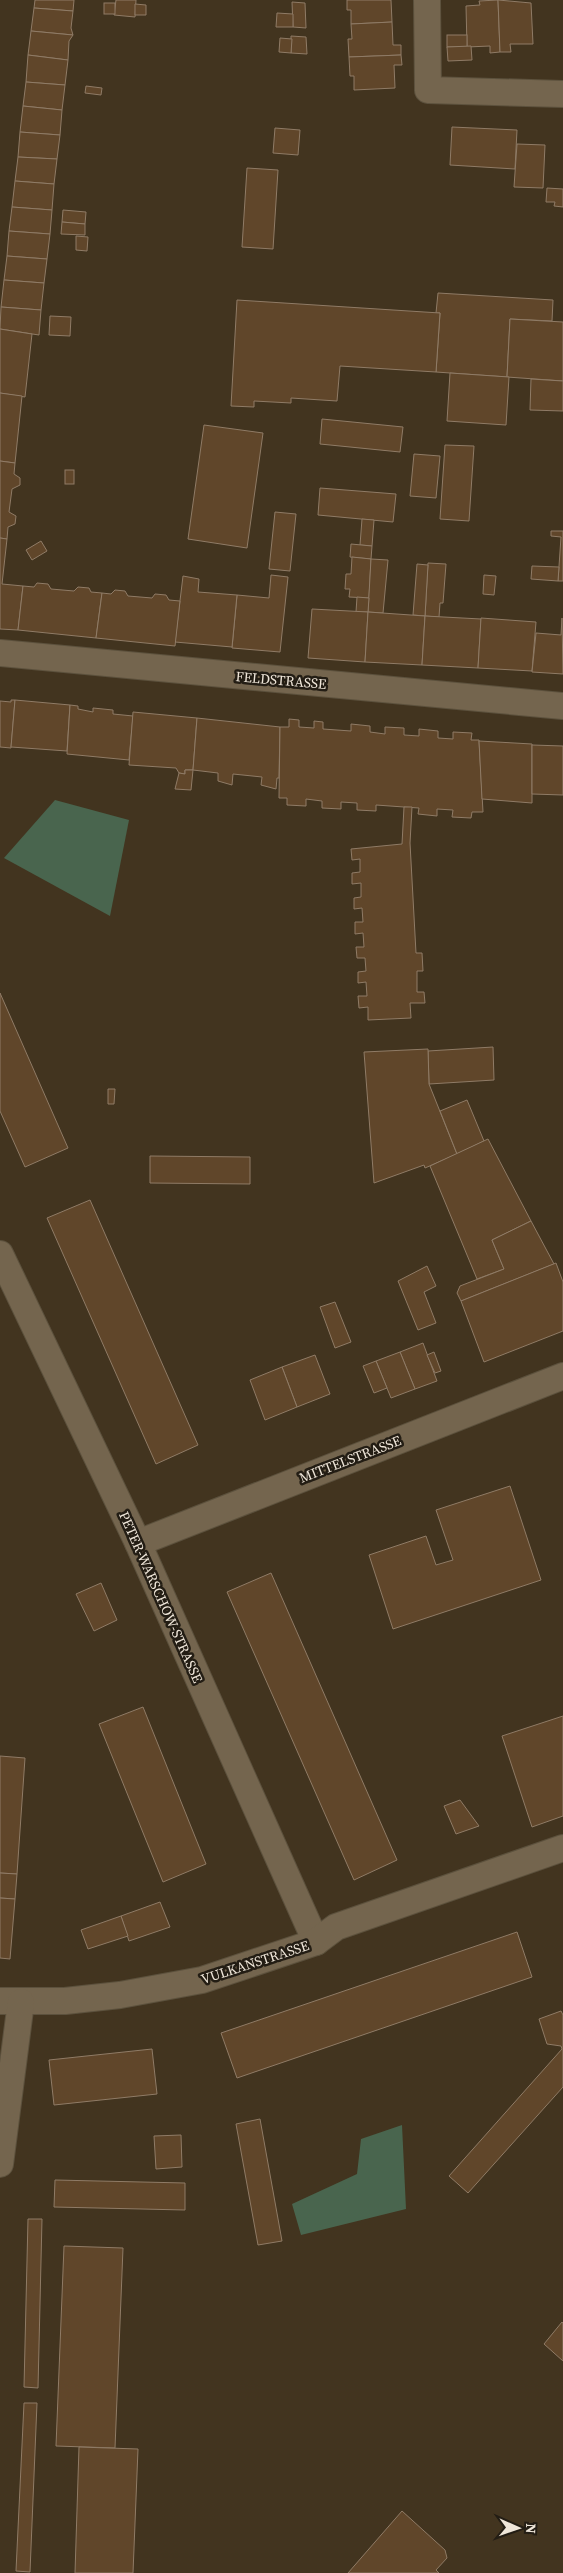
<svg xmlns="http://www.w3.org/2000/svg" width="563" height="2573" font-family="'Source Serif 4',serif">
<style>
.green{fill:#49654e}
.building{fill:#60462a;stroke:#8f7b66}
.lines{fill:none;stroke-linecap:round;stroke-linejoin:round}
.street-casing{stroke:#5c513d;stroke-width:28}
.street{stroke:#74654e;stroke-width:26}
.labels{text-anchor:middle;stroke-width:5;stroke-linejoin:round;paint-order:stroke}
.street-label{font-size:14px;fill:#efe6d9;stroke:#231d14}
</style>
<rect width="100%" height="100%" fill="#42341f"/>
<!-- green -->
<g class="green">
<polygon points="55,800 129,820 110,916 4,858"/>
<polygon points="402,2125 406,2209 301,2235 292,2204 357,2174 361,2139"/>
</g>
<!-- building -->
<g class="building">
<polygon points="35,0 74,0 73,11 34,8"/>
<polygon points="116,0 136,0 135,17 114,15"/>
<polygon points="347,0 391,0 392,22 351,24 351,10 347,10"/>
<polygon points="498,0 500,52 490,53 490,46 467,47 466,6 480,5 479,1"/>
<polygon points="498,0 531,3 533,44 510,44 511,52 500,52"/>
<polygon points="292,2 305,3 306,28 293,27"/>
<rect x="104" y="3" width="11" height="11"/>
<polygon points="135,4 146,5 146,15 135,15"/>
<polygon points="34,8 73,11 71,28 73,35 31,31"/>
<polygon points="277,13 293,14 293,27 276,27"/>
<polygon points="392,22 393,45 401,45 401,55 349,57 348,39 352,39 351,24"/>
<polygon points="31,31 73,35 69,41 68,60 28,55"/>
<rect x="447" y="35" width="20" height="12"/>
<polygon points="291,36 306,37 307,54 291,53"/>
<polygon points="280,38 292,39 291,53 279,52"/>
<polygon points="471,46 472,60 448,61 447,47"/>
<polygon points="28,55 68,60 65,85 26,82"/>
<polygon points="401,55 402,65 394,65 395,88 354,90 354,76 350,76 349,57"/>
<polygon points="26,82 65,85 62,110 23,106"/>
<polygon points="86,86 102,88 101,95 85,93"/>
<polygon points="23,106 62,110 60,135 20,132"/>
<polygon points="452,127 517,130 515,169 450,165"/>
<polygon points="275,128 300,130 298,155 273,153"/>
<polygon points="20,132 60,135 57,159 18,157"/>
<polygon points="517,144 545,145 543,188 514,187"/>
<polygon points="18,157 57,159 54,184 15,181"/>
<polygon points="247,168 278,170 273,249 242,247"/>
<polygon points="15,181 54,184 52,210 12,207"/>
<polygon points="547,188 563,189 563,207 554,206 555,202 546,202"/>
<polygon points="12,207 52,210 50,234 9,231"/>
<polygon points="63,210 86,212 85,224 62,222"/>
<polygon points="62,222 85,224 85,235 61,234"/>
<polygon points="9,231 50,234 47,259 7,256"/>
<polygon points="76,236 88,237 87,251 76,250"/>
<polygon points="7,256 47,259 44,283 4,280"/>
<polygon points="4,280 44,283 41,310 1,307"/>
<polygon points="438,293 553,300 552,321 510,319 507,377 436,372 440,313 436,313"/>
<polygon points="237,300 440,313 436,372 340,366 337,401 291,398 291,403 254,401 254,407 231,406"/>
<polygon points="1,307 41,310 39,335 0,329"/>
<polygon points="50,316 71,317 70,336 49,335"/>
<polygon points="510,319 563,322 563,381 507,377"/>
<polygon points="0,329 32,334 25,397 0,393"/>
<polygon points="450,373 509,377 506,425 447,421"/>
<polygon points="531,379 563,381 563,411 530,410"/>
<polygon points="0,393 22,396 15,463 0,461"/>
<polygon points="322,419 403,427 400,452 320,444"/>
<polygon points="204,425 263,433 247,548 188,539"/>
<polygon points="445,445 474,446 469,521 440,519"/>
<polygon points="414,454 440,456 436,498 410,496"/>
<polygon points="0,461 15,463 14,474 20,478 20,485 12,489 9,512 16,516 15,524 8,527 7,539 0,538"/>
<rect x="65" y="470" width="9" height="14"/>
<polygon points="320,488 396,494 393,522 318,515"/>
<polygon points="275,512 296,514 290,571 269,569"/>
<polygon points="362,519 374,520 372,546 360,545"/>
<polygon points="551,531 563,531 563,581 558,581 561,537 551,536"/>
<polygon points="0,538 7,539 2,584 23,586 18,630 0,629"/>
<polygon points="41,541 47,551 32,560 26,550"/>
<polygon points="351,544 372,546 371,559 350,557"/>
<polygon points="352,557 371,559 369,598 349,597 350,589 345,589 346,574 351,574"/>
<polygon points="371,559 388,560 383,613 368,612"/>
<polygon points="428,563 446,564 443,603 440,603 439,617 425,616"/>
<polygon points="417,564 428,565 425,616 413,615"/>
<polygon points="532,566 559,567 558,581 531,579"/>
<polygon points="271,575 288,577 280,652 232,648 237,595 269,598"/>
<polygon points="484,575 496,576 494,595 483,594"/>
<polygon points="183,576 199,579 198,592 237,595 232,647 175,642"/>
<polygon points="37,583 48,584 51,589 74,591 78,587 89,588 91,592 102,593 96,638 18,630 23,586 34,587"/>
<polygon points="115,590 125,591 128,596 152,598 155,594 166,595 169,600 180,601 175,646 96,638 102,593 111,594"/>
<polygon points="357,597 369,598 368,612 356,612"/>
<polygon points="312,609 368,612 365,662 308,658"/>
<polygon points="368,612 425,616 422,665 365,662"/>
<polygon points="425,616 481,619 478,668 422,665"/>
<polygon points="481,618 536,622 532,671 478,668"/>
<polygon points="562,618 563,674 532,672 536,633 561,635"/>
<polygon points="11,700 15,700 11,748 0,747 0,701 11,702"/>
<polygon points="15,700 70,705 67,751 11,747"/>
<polygon points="70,705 78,706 78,709 93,712 93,708 113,710 113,714 133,716 129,760 67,754"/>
<polygon points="133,712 197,718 193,770 185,770 185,774 179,773 176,768 129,765"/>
<polygon points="197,718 280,727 279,778 277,778 276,789 261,785 262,777 233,774 232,785 218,781 218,773 193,770"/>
<polygon points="289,719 299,720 299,727 314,728 314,721 323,722 323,729 351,731 351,724 370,726 370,732 385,734 385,727 404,728 404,735 419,736 419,729 438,731 438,738 453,739 453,732 472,733 471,740 479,740 483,812 472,812 471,818 452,817 453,810 437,809 437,816 418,814 419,808 404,807 376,805 376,811 357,810 357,803 341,802 341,809 322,808 322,801 306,799 306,806 287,805 287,798 279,798 280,727 289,727"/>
<polygon points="479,741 532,744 532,803 482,799"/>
<polygon points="532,745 563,746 563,795 532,794"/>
<polygon points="185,770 193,770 191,790 175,789 179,773 185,774"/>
<polygon points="404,807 412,807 410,843 416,953 422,953 423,971 417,971 417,992 424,992 425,1003 410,1003 411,1018 368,1020 368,1007 359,1008 358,996 367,996 366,982 358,983 358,972 366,971 365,958 357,958 356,947 364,947 363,933 355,934 355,922 363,922 362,908 354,909 354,898 361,897 361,883 352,884 352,873 360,872 360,859 352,860 351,849 402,844"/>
<polygon points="0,993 68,1148 25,1167 0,1111"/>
<polygon points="493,1047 494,1080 429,1084 428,1051"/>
<polygon points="428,1049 429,1084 457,1154 425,1168 424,1165 374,1183 364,1052"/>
<polygon points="108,1089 115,1089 114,1104 108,1104"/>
<polygon points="467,1100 484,1141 457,1154 440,1111"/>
<polygon points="488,1139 531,1221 492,1240 504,1269 477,1279 430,1166"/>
<polygon points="150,1156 250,1157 250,1184 150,1183"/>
<polygon points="90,1200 198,1445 156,1464 47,1218"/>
<polygon points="531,1221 554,1264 461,1301 457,1293 460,1286 504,1269 492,1240"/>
<polygon points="556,1263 563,1282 563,1331 484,1362 461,1301"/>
<polygon points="427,1266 436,1286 424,1292 436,1323 418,1330 398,1281"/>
<polygon points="335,1302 351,1342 335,1348 320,1307"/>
<polygon points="423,1343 437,1381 415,1389 400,1352"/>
<polygon points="400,1352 415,1389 391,1398 376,1361"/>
<polygon points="434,1352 441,1371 435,1373 427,1355"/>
<polygon points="315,1355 330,1394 297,1407 282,1367"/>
<polygon points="376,1361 387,1388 374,1393 363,1366"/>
<polygon points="282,1367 297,1407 265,1420 250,1380"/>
<polygon points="510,1486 541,1580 393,1629 369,1555 426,1536 436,1565 453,1560 436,1510"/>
<polygon points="271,1573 397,1860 354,1880 227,1592"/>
<polygon points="101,1583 117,1620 94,1631 76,1594"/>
<polygon points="143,1707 206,1864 163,1882 99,1724"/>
<polygon points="563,1716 563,1816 532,1827 502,1736"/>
<polygon points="0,1756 25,1758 17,1874 0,1873"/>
<polygon points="460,1800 479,1826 456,1834 444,1806"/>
<polygon points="0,1873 17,1874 15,1899 0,1898"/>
<polygon points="0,1898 15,1899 10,1959 0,1958"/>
<polygon points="160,1902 170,1927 129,1941 121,1916"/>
<polygon points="121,1916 128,1936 88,1949 81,1930"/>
<polygon points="517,1932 532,1977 237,2078 221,2033"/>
<polygon points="561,2011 563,2015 563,2087 468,2193 449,2176 562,2049 561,2046 547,2044 539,2019"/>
<polygon points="152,2049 157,2094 54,2105 49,2060"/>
<polygon points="260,2119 282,2241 258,2245 236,2124"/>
<polygon points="181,2135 182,2167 156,2169 154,2136"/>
<polygon points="55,2180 185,2183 185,2210 54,2207"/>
<polygon points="28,2219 42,2219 38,2388 24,2387"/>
<polygon points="64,2246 123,2248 115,2448 56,2446"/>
<polygon points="562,2322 563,2323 563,2361 544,2344"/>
<polygon points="24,2403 37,2403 30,2572 16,2571"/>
<polygon points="79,2447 138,2449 133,2573 75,2573"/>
<polygon points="402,2511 445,2550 447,2558 436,2570 439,2573 348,2573"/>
</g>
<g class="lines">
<defs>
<g id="street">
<polyline points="427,0 428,90 563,94"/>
<polyline points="0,653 563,706"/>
<polyline points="0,1254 138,1543 316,1942"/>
<polyline points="138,1543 563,1376"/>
<polyline points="0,2001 65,2001 120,1995 202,1980 316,1942 336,1927 563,1848"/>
<polyline points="0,2164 21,2002"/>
</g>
</defs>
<!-- street casing -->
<use href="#street" class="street-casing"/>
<!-- street -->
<use href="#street" class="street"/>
</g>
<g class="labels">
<!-- street labels -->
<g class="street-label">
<text transform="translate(281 680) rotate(5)" y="5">FELDSTRASSE</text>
<text transform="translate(350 1459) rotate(-21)" y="5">MITTELSTRASSE</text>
<text transform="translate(161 1597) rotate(66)" y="5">PETER-WARSCHOW-STRASSE</text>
<text transform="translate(255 1962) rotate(-18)" y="5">VULKANSTRASSE</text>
</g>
</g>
<!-- north arrow -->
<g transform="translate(518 2528) rotate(92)" stroke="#231d14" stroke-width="4" paint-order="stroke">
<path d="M0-4L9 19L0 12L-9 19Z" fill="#efe6d9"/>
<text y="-8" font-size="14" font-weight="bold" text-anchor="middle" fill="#efe6d9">N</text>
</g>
</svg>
